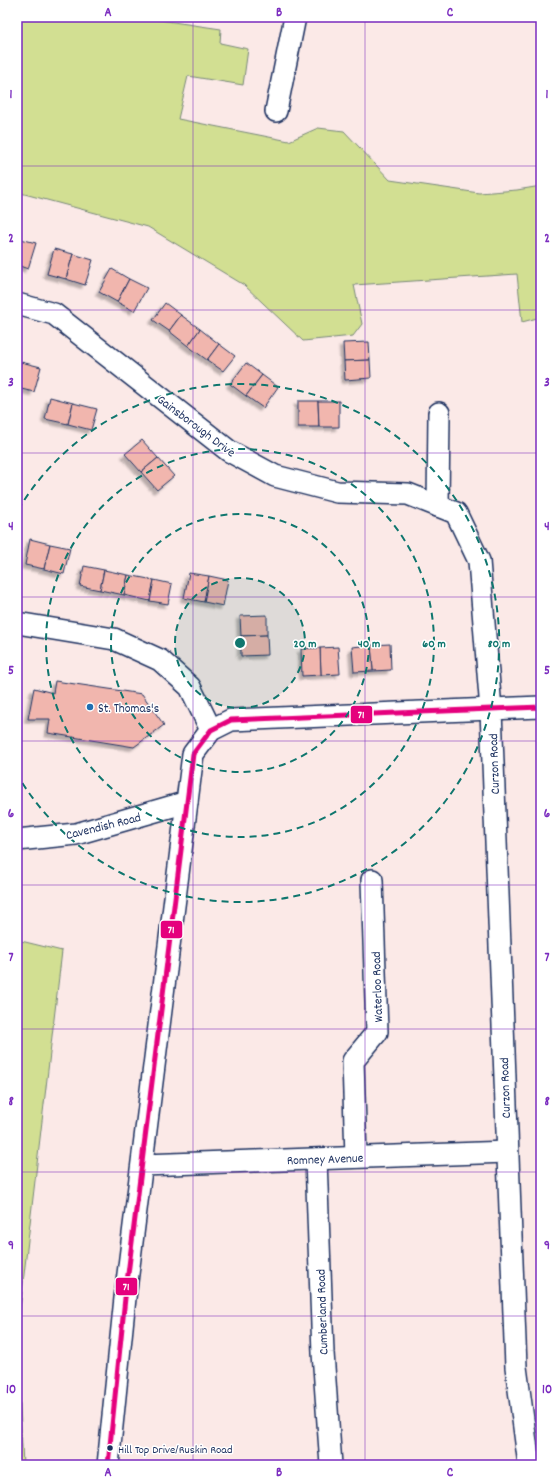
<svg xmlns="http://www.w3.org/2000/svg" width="558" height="1482" font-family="Dekko,sans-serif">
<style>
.green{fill:#d2df92;stroke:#768778}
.building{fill:#f1b6ae;stroke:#1b2f5e;filter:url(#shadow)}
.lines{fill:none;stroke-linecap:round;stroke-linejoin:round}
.minor-casing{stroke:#1b2f5e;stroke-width:24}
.minor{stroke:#fff;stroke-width:21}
.bus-1-casing{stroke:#fff;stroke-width:8}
.bus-1{stroke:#e5007d;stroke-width:5}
.grid{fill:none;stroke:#7b2cbf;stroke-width:1;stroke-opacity:0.55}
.ring{fill:none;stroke:#0f766e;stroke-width:2;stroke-dasharray:7 5}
.poi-dot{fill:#1f6fb2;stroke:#fff;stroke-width:1.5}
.bus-dot{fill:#1b2f5e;stroke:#fff;stroke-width:1.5}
.labels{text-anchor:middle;stroke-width:3;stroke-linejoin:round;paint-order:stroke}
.bus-label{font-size:12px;fill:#1b2f5e;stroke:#fff;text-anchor:start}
.street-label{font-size:13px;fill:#1b2f5e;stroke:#fff}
.poi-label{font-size:13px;fill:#1b2f5e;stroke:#fff;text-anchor:start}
.centre{fill:#0f766e;stroke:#fff;stroke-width:2}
.ring-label{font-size:12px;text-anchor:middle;font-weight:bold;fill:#0f766e;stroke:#fff;stroke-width:3;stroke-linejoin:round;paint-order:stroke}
.line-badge{stroke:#fff;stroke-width:1.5}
.badge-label{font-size:11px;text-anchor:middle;font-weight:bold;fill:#fff}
.neatline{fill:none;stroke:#7b2cbf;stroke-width:1.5}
.grid-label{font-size:13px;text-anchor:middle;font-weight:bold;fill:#7b2cbf}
</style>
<defs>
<filter id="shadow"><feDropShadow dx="-3.5" dy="3.5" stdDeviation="1" flood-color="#0004"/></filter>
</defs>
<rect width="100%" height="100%" fill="#fbe9e7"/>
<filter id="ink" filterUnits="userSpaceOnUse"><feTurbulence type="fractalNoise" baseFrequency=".025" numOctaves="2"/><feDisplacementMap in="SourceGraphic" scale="8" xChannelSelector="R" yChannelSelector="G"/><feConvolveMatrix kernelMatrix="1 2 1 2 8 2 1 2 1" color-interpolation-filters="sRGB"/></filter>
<g filter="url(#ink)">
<!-- green -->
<g class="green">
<polygon points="17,17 139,17 221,29 220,43 248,49 243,85 188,76 178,119 289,141 318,128 344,131 390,180 479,193 517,190 541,186 541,317 522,322 517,274 354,285 362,324 353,336 303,341 244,285 148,227 17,192"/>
<polygon points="17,940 62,951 17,1334"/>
<polygon points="17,1347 23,1465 17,1465"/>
</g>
<!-- building -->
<g class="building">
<polygon points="17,238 36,243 28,269 17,265"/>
<polygon points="54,249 73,254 66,279 47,274"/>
<polygon points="73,254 93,260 85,285 66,279"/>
<polygon points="112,269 129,279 117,302 99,292"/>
<polygon points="129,279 147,288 134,311 117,302"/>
<polygon points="165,303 181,315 169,331 153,320"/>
<polygon points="181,315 200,329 188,346 169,331"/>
<polygon points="200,329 219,344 207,360 188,346"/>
<polygon points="369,342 370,360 344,361 343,343"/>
<polygon points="219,344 235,356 223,371 207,360"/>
<polygon points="17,360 21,362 17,378"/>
<polygon points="370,360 371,378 345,380 344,361"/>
<polygon points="21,362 41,367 34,392 17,388 17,378"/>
<polygon points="246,363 262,375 246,396 230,384"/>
<polygon points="262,375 278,387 263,408 246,396"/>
<polygon points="50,397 73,403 68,424 45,419"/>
<polygon points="298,401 318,401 319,427 298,427"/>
<polygon points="318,401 339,401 339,427 319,427"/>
<polygon points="73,403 97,409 91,430 68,424"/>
<polygon points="142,440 158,458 141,472 125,454"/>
<polygon points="158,458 174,476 157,490 141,472"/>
<polygon points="30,539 50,544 44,569 25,565"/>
<polygon points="50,544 70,548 64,574 44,569"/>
<polygon points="84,566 104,570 100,590 80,586"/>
<polygon points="104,570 128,575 124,595 100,590"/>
<polygon points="189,573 209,576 204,602 184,598"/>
<polygon points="128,575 154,580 150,601 124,595"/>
<polygon points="209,576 228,580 223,606 204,602"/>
<polygon points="154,580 172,584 168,604 150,601"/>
<polygon points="267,615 267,635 241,636 240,616"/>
<polygon points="267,635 268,655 241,656 241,636"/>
<polygon points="390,644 391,670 373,671 371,645"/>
<polygon points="371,645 373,671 354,672 352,647"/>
<polygon points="338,647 340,674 321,675 320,648"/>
<polygon points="320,648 321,675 302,676 301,649"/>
<polygon points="55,681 142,694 164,725 134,747 48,733 50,719 28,719 34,688 53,693"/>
</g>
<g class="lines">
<defs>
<g id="minor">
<polyline points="276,111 295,17"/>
<polyline points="17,304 54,314 229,451 275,476 337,492 408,494 456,513 479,561 491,710 516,1367 529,1465"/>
<polyline points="438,506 439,413"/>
<polyline points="17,623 114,639 160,660 190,687 211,730"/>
<polyline points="17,840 76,834 187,802"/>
<polyline points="356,1157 353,1061 377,1032 372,880"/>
<polyline points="316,1159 323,1353 331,1465"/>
<polyline points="143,1165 507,1152"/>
<polyline points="108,1465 125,1298 193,754 211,730 231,720 541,707"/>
</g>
</defs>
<!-- minor casing -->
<use href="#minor" class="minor-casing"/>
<!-- minor -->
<use href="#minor" class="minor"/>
<defs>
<polyline id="bus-1" points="108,1465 125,1298 193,754 211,730 231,720 541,707"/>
</defs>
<!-- bus-1 casing -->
<use href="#bus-1" class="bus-1-casing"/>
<!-- bus-1 -->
<use href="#bus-1" class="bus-1"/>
</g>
</g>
<!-- grid -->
<path class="grid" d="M193 17V1465M365 17V1465M17 166H541M17 310H541M17 453H541M17 597H541M17 741H541M17 885H541M17 1029H541M17 1172H541M17 1316H541"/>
<!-- distance rings -->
<circle cx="240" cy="643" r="65" fill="#0f766e" fill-opacity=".12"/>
<g class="ring">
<circle cx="240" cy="643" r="65"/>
<circle cx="240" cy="643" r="129"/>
<circle cx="240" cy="643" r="194"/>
<path d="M18 510A259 259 0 1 1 18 776"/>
</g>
<!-- markers -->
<circle class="poi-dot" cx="90" cy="707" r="4"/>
<circle class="bus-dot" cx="110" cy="1448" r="3.5"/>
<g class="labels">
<!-- bus labels -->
<g class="bus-label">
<text x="118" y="1453">Hill Top Drive/Ruskin Road</text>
</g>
<!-- street labels -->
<g class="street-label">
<text transform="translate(197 425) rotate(37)" y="5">Gainsborough Drive</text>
<text transform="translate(493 764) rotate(-92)" y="5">Curzon Road</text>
<text transform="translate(103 825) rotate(-14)" y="5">Cavendish Road</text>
<text transform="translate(376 987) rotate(-92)" y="5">Waterloo Road</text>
<text transform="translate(504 1088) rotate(-92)" y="5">Curzon Road</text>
<text transform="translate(325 1158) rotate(-2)" y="5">Romney Avenue</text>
<text transform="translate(321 1312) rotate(-92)" y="5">Cumberland Road</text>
</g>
<!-- poi labels -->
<g class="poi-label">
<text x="98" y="712">St. Thomas's</text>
</g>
</g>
<circle cx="240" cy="643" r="6" class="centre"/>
<g class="ring-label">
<text x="305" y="647">20 m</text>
<text x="369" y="647">40 m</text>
<text x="434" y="647">60 m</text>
<text x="499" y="647">80 m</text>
</g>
<g class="line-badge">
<rect x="350" y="705" width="23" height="19" rx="4" fill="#e5007d"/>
<rect x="160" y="920" width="23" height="19" rx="4" fill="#e5007d"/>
<rect x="115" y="1277" width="23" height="19" rx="4" fill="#e5007d"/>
</g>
<g class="badge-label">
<text x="361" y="718">71</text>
<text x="171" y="933">71</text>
<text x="126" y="1290">71</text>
</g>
<!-- margin -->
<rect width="558" height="1482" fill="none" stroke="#fff" stroke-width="44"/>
<rect x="22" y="22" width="514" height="1438" class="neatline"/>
<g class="grid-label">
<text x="108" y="16">A</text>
<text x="279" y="16">B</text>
<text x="450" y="16">C</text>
<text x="11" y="98">1</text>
<text x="547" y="98">1</text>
<text x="11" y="242">2</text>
<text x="547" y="242">2</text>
<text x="11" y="386">3</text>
<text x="547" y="386">3</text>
<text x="11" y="530">4</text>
<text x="547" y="530">4</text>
<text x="11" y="674">5</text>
<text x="547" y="674">5</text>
<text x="11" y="817">6</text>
<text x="547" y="817">6</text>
<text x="11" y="961">7</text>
<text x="547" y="961">7</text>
<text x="11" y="1105">8</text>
<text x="547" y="1105">8</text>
<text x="11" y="1249">9</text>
<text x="547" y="1249">9</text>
<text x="11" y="1393">10</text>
<text x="547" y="1393">10</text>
<text x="108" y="1476">A</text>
<text x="279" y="1476">B</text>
<text x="450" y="1476">C</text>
</g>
</svg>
